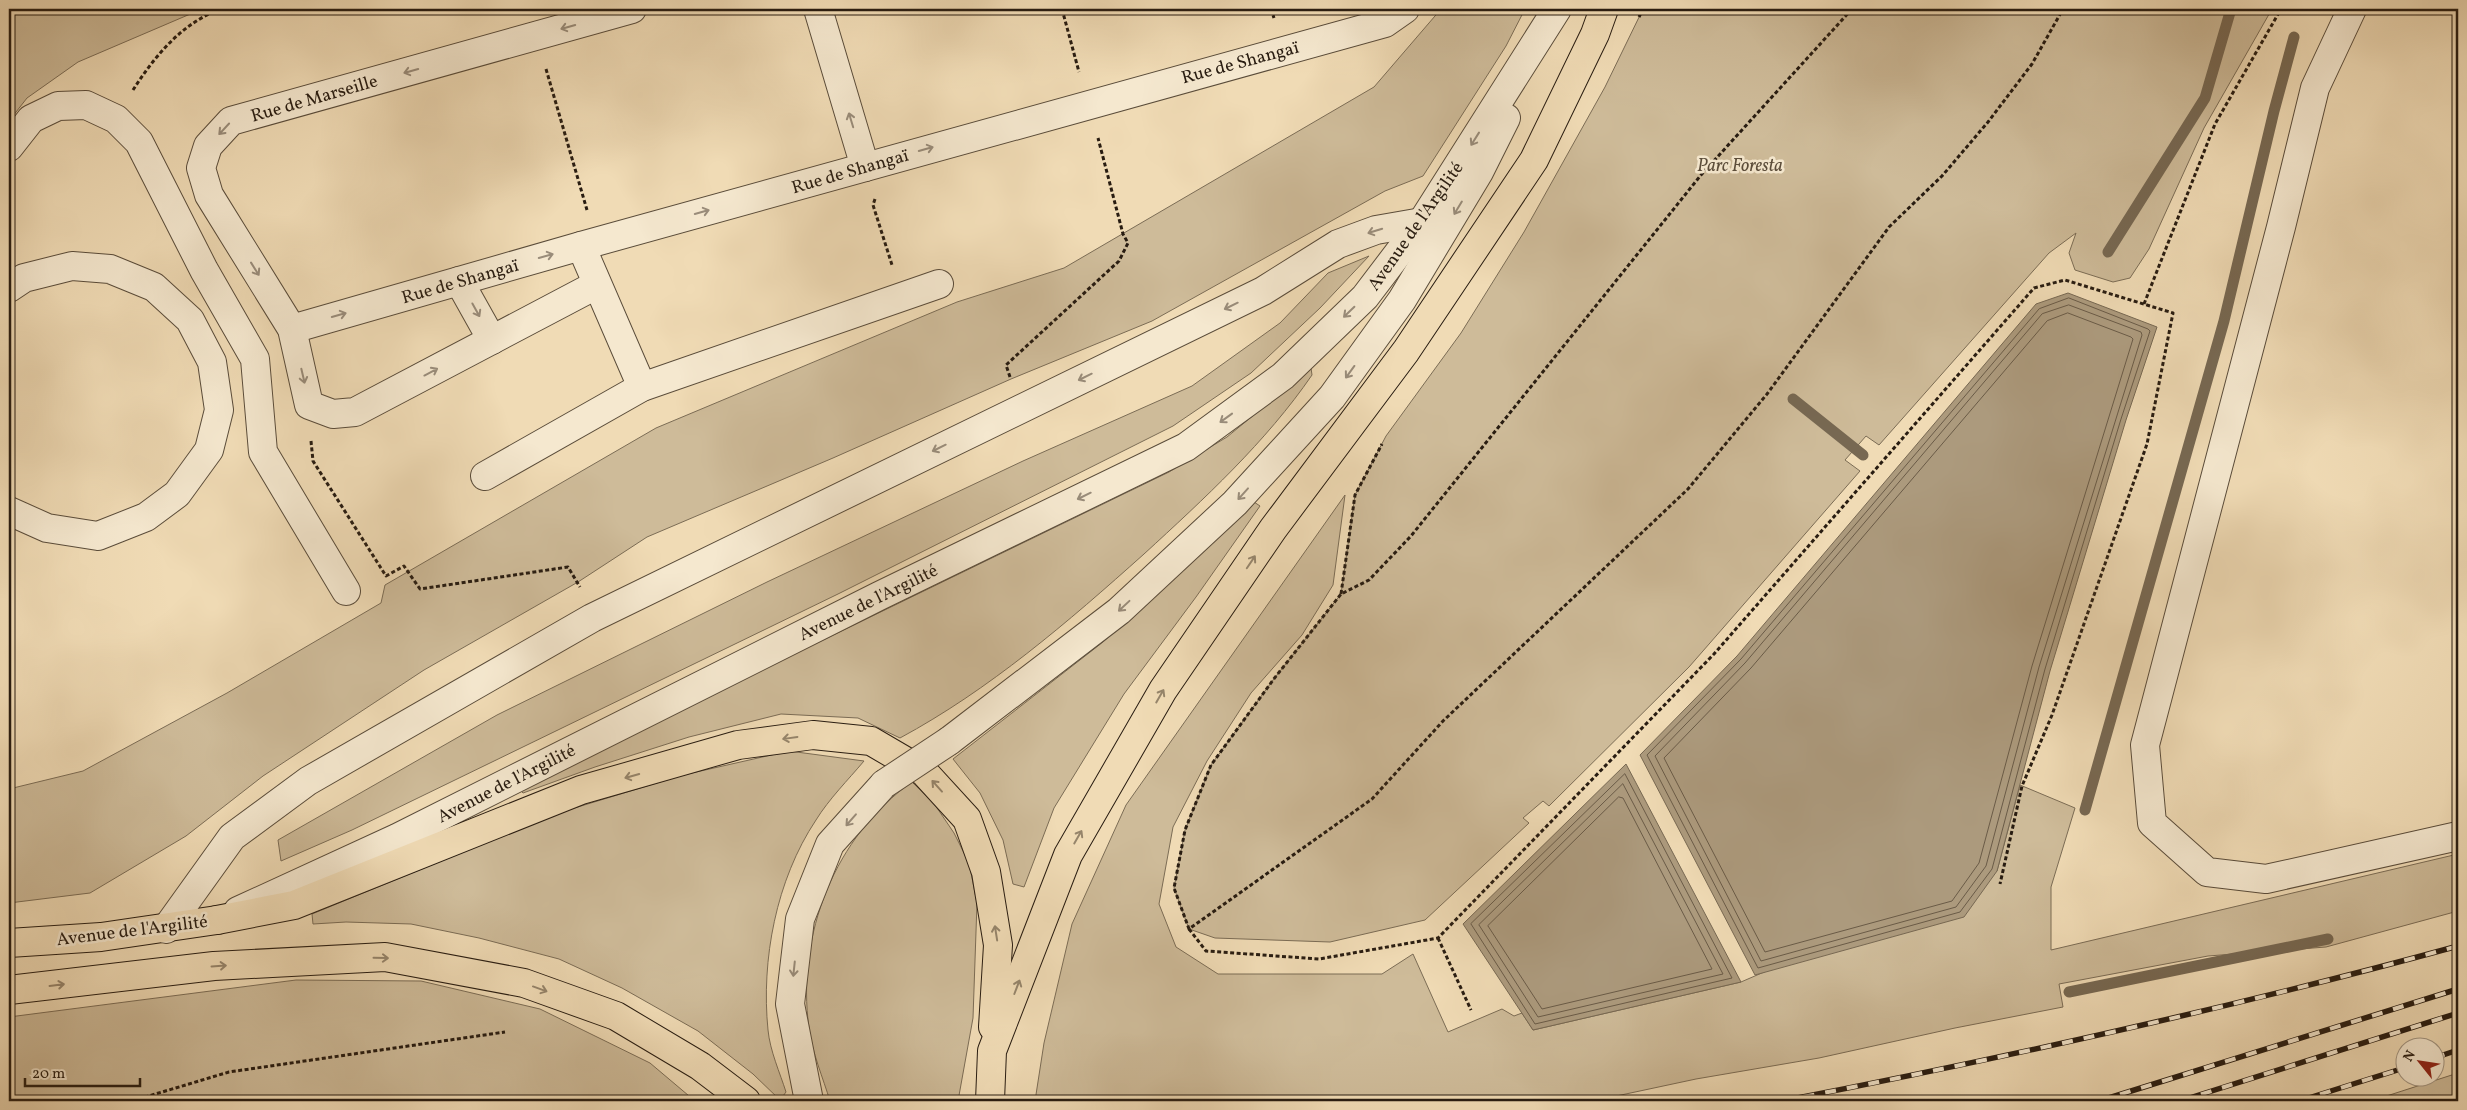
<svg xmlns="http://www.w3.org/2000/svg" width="2467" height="1110" font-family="Vollkorn,serif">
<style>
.green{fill:#cebb99;stroke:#7b6c55}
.water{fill:#ac9a7d;stroke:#776852}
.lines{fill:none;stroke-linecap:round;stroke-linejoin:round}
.shore{stroke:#6a5b47;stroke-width:1}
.stream{stroke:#776852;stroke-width:11}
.minor-casing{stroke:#5a4c3a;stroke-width:30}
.major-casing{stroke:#281c11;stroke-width:30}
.highway-casing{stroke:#281c11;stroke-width:30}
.path{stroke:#281c11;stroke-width:3;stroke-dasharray:4 2.5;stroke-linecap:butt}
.minor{stroke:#f5e8cf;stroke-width:28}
.major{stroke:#f0dbb5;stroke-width:28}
.highway{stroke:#f0dbb5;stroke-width:28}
.rail-casing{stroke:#281c11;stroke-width:5.5}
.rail{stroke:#f5e8cf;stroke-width:4;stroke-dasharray:11;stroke-linecap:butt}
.minor-bridge-casing{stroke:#5a4c3a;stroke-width:30;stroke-linecap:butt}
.minor-bridge{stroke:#f5e8cf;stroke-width:28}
.oneway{stroke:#998c7a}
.oneway2{stroke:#96856b}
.labels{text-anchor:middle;stroke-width:5;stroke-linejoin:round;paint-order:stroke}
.street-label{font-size:18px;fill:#281c11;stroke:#f5e8cf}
.park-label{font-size:18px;font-style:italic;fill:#5a4c3a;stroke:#f5e8cf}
</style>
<rect width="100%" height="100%" fill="#f0dbb5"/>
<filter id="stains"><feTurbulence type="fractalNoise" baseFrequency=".004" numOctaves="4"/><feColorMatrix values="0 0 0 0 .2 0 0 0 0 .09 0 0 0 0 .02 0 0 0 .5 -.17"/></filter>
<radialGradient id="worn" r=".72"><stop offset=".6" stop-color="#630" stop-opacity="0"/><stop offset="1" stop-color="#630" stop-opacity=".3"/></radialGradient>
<!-- green -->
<g class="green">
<polygon points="9,9 202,9 78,62 27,98 9,121"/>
<polygon points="1441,9 1525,9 1506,46 1423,176 1385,191 1152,321 1011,379 833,458 647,537 578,582 424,670 263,776 186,836 90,893 9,903 9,789 83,771 227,693 381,603 385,585 656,428 957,302 1064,268 1374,87"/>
<polygon points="1643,9 2272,9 2204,128 2149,249 2130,278 2113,282 2075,270 2069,253 2076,233 2049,253 1879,445 1866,436 1845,460 1860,471 1689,667 1549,806 1543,801 1523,818 1529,823 1425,920 1330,942 1215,938 1189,929 1174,888 1185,830 1211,765 1273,680 1341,594 1355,495 1386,436 1461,333 1524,232 1605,87"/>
<polygon points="1369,256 1320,308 1251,373 1173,426 838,594 352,830 281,861 278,840 497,715 767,582 1023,461 1192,386 1280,323 1328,273"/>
<path d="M1311 368 1312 375C1266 442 1204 499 1144 554 1068 622 989 690 900 738L858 718 781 714 689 737 595 767 523 793 518 788 1169 472 1227 437Z"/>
<polygon points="1345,495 1333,585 1302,635 1251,693 1207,761 1173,827 1159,904 1176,947 1218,974 1382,974 1413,954 1448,1032 1502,1009 1514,1016 1522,1013 1533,1030 1741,982 1997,871 2020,785 2075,808 2051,887 2051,950 2458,854 2458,911 2326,947 2208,956 2059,984 2063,1007 1955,1028 1819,1058 1696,1079 1593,1101 1035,1101 1044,1043 1072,924 1126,805"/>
<polygon points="1251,500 1260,506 1196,597 1124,694 1054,808 1024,887 1013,884 1003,840 980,793 953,759 1103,642 1194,559"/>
<path d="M789 751 864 761C848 780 829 799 816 820 776 880 761 960 768 1030 770 1051 780 1073 786 1092L780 1100 753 1074 698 1031 622 988 559 959 479 938 411 924 346 922 313 924 312 914 558 813 683 775Z"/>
<path d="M912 782 933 802 954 833 969 863 977 903 973 1018 958 1101H830C823 1078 812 1052 809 1028 796 935 835 836 912 782Z"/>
<polygon points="296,980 421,981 540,1009 650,1063 695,1101 9,1101 9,1017"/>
<polygon points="2458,1073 2458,1101 2371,1101"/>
</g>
<!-- water -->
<g class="water">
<polygon points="2068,293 2157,327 2126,420 2050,671 1997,871 1964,917 1755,975 1640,755 1737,656 2036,304"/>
<polygon points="1626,764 1741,982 1533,1030 1463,924"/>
</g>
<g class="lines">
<!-- shore -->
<g class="shore">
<polygon points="2069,298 2148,329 2150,331 2121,419 2045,669 1992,869 1960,912 1758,968 1647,755 1741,659 2039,309"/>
<polygon points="2069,305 2141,332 2142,335 2039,667 1986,866 1956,907 1761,961 1655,756 1745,663 2042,314"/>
<polygon points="2068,313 2131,337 2133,339 2032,666 1979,863 1952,901 1765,952 1664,758 1751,668 2047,321"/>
<polygon points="1625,774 1732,978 1535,1024 1471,924"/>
<polygon points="1623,784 1723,974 1538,1017 1479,925"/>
<polygon points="1619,797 1623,798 1712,969 1542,1009 1488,926"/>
</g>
<!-- stream -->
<g class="stream">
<polyline points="2108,252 2205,98 2231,9"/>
<polyline points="1793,399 1863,455"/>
<polyline points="2085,810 2224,321 2274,111 2294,37"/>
<polyline points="2069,992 2328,939"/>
</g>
<defs>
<g id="minor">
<polyline points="818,9 865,167"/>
<polyline points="2352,9 2315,88 2281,227 2145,745 2152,823 2207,872 2266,879 2458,836"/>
<polyline points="9,147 31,119 58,106 86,105 116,119 139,142 204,270 255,359 263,452 346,591"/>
<polyline points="581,246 642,387"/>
<polyline points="459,281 492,340"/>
<polyline points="596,285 355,412 333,414 309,405 292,329 209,195 201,168 208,146 231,121 632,9"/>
<polyline points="9,288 24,278 72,266 110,269 154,287 190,320 212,362 219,410 209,450 177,494 146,517 98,536 47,528 9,511"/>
<polyline points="292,329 581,246 1385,23 1405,9"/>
<polyline points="485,476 642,387 939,284"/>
<polyline points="949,741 1119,611 1235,503 1332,397 1402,300 1479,172 1506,118"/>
<polyline points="238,911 397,838 879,596 1186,447 1283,376 1365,297 1422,222 1557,9"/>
<polyline points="166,929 232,837 308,781 592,618 1263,291 1338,244 1376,230 1422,222"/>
<polyline points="809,1101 790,1004 800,919 830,844 884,784"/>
</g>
<g id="major">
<polyline points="9,943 101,937 217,920"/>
<polyline points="9,990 214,966 385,957 524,983 616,1016 700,1066 746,1101"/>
</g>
<g id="highway">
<polyline points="217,920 294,905 581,790 738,745 813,735 871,741 924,772 967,819 986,872 998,945 993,1027"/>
<polyline points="990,1101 992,1051 1068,855 1163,690 1273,529 1406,351 1534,160 1595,34 1604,9"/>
</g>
</defs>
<!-- minor casing -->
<use href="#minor" class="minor-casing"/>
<!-- major casing -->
<use href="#major" class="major-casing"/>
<!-- highway casing -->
<use href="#highway" class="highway-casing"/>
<!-- path -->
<g class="path">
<polyline points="1062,9 1079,72"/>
<polyline points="1271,9 1274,18"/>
<polyline points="1852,9 1701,175 1411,536 1369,580 1341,594 1273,680 1211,765 1185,830 1174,888 1189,929 1372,799 1443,721 1688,489 1767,394 1889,227 1942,176 1988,122 2032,64 2063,9"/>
<polyline points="1639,17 1643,9"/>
<polyline points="546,69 587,210"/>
<path d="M133 90C154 57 184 20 223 9"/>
<polyline points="875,199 873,205 892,265"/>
<polyline points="2144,304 2215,124 2281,9"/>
<polyline points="1010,377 1006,365 1119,261 1128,243 1123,234 1098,138"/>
<polyline points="311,441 313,461 386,576 404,566 420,589 568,567 580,587"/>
<polyline points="1341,594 1355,495 1382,444"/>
<polyline points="1189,929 1206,951 1319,959 1438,938 1714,654 2034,288 2065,280 2173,313 2147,444 2052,715 2022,786 2000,884"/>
<polyline points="1438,938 1471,1010"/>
<polyline points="132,1101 229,1072 505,1032"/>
</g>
<!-- minor -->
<use href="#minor" class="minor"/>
<!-- major -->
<use href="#major" class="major"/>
<!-- highway -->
<use href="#highway" class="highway"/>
<defs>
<g id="rail">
<polyline points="2434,1058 2458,1050"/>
<path d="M1782 1101C2009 1057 2235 1007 2458 946"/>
<polyline points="2099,1101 2458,989"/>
<polyline points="2180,1101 2458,1013"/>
<polyline points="2299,1101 2404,1068"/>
</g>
</defs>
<!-- rail casing -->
<use href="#rail" class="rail-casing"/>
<!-- rail -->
<use href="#rail" class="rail"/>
<defs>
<polyline id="minor-bridge" points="884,784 949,741"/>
</defs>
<!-- minor-bridge casing -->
<use href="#minor-bridge" class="minor-bridge-casing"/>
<!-- minor-bridge -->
<use href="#minor-bridge" class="minor-bridge"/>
</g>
<!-- one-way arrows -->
<defs><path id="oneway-shaft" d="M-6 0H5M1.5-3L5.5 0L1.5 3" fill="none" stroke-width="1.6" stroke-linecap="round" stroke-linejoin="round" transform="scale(1.25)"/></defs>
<g class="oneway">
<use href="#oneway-shaft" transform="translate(568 27) rotate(164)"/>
<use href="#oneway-shaft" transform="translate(411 71) rotate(164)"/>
<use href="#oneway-shaft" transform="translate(851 120) rotate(-107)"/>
<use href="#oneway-shaft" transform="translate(224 129) rotate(133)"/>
<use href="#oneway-shaft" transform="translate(1475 139) rotate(122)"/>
<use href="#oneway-shaft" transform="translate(926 149) rotate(-16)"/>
<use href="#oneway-shaft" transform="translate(1458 208) rotate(121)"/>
<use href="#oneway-shaft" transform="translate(702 212) rotate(-16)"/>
<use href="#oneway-shaft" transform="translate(1375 231) rotate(163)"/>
<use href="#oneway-shaft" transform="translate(546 256) rotate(-16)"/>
<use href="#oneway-shaft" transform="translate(255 269) rotate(58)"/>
<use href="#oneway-shaft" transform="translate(1231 306) rotate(154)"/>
<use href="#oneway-shaft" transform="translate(476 310) rotate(61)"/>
<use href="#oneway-shaft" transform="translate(1349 312) rotate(136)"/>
<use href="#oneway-shaft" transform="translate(339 315) rotate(-16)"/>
<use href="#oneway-shaft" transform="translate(431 372) rotate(-28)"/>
<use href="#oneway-shaft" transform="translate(1350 372) rotate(126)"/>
<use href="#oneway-shaft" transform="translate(303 376) rotate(77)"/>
<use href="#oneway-shaft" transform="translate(1085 377) rotate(154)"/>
<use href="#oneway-shaft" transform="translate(1226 418) rotate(144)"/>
<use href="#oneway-shaft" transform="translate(939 448) rotate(154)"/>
<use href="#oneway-shaft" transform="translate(1243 494) rotate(132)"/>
<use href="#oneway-shaft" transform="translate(1084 496) rotate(154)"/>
<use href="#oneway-shaft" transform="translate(1124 606) rotate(137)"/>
<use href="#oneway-shaft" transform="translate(851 820) rotate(131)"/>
<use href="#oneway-shaft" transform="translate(794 969) rotate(96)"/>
</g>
<g class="oneway2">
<use href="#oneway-shaft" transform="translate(1251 562) rotate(-56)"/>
<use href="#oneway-shaft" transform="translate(1160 696) rotate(-60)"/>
<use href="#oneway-shaft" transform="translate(790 738) rotate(172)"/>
<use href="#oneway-shaft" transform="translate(632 776) rotate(164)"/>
<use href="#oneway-shaft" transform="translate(937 786) rotate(-132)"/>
<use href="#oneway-shaft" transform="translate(1078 837) rotate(-60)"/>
<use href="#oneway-shaft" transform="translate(996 933) rotate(-99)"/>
<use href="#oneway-shaft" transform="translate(381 958) rotate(1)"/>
<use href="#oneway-shaft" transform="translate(219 966) rotate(-4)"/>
<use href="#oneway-shaft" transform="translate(57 985) rotate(-7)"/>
<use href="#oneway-shaft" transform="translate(1017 987) rotate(-69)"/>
<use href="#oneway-shaft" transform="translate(540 989) rotate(20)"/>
</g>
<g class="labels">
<!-- street labels -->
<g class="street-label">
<text transform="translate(1240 62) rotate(-15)" y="6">Rue de Shangaï</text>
<text transform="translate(314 98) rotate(-16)" y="6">Rue de Marseille</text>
<text transform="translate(850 171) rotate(-16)" y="6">Rue de Shangaï</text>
<text transform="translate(1415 226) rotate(-55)" y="6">Avenue de l'Argilité</text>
<text transform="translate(460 281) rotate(-16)" y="6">Rue de Shangaï</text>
<text transform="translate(868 602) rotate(-26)" y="6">Avenue de l'Argilité</text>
<text transform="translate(506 783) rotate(-27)" y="6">Avenue de l'Argilité</text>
<text transform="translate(132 930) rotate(-7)" y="6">Avenue de l'Argilité</text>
</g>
<!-- park labels -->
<g class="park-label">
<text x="1740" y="171">Parc Foresta</text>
</g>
</g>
<!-- margin -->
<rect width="2467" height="1110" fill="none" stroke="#f0dbb5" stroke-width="30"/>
<rect x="10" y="10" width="2447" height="1090" fill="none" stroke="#281c11" stroke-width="2.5"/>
<rect x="15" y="15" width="2437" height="1080" fill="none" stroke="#281c11"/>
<!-- north arrow -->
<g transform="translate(2420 1062) rotate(300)"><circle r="24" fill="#f5e8cf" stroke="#a39683"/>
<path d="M0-4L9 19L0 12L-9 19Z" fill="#8f2418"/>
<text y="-8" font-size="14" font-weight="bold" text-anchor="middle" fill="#281c11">N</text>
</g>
<!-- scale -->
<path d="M25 1078v8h115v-8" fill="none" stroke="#281c11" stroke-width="2.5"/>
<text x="32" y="1078" font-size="15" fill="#281c11" stroke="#f5e8cf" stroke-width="4" paint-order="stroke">20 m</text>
<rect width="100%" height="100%" filter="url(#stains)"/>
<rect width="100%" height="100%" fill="url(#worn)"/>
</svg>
